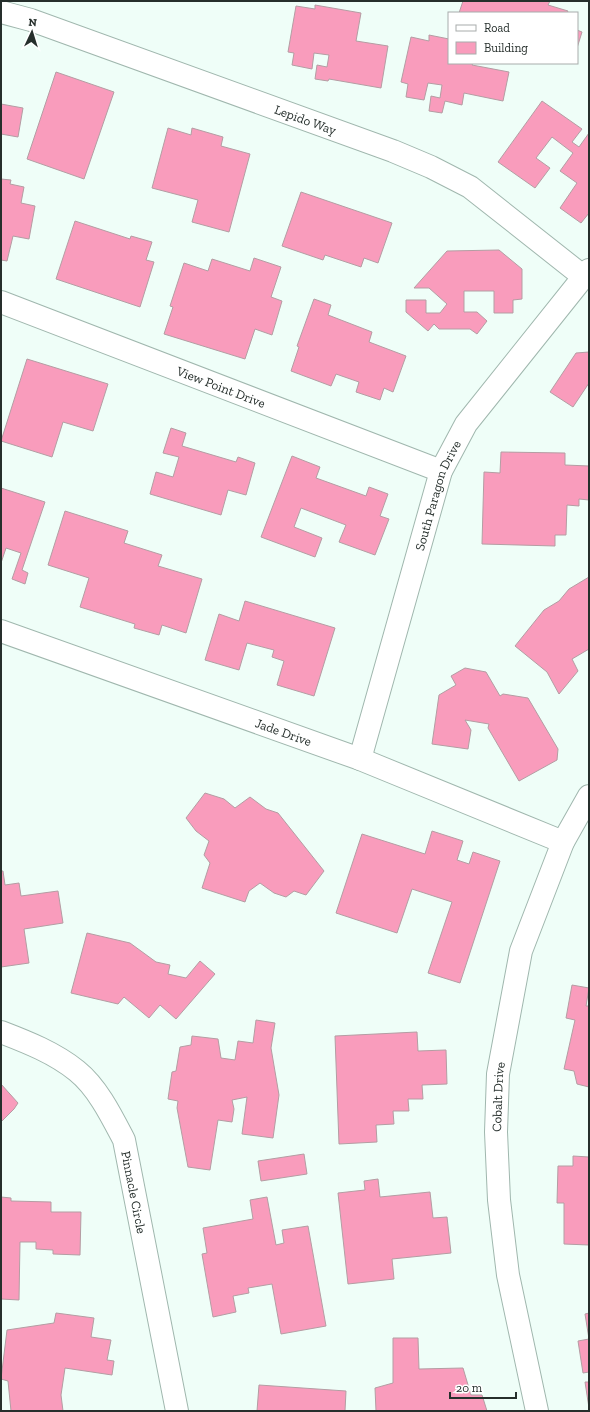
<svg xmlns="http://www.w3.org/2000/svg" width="590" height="1412" font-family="'Zilla Slab',serif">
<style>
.building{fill:#f99cbc;stroke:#b49da3}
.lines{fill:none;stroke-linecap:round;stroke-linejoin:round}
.street-casing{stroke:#a0b7ae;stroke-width:24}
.street{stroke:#fff;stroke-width:22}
.labels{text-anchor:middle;stroke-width:3.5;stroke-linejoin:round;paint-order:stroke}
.street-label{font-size:13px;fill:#262f2c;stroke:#fff}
</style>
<rect width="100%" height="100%" fill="#effef8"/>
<!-- building -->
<g class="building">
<polygon points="463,1 550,1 548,5 568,11 567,13 459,13"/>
<polygon points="315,5 361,13 356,41 388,46 381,88 329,79 328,81 315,79 317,65 327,67 329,55 314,53 312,69 292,65 294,53 288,52 296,6 315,9"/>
<polygon points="577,30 582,32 577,48"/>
<polygon points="429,35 449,39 449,63 473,63 472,65 509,72 503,101 464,93 462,105 445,101 442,113 429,111 431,96 440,98 442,85 428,83 424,100 406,97 408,84 401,82 411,37 429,41"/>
<polygon points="56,72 114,92 84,179 27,159"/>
<polygon points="542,101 582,129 572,142 579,147 589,133 589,213 581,223 560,208 577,183 560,171 573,153 552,137 536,158 550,168 535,188 498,162"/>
<polygon points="1,104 23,108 18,137 1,134"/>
<polygon points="168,128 191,135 192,128 223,137 221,146 250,154 229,232 192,222 198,200 152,188"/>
<polygon points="1,179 11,180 10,184 24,187 21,203 35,206 29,239 13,236 7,261 1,260"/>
<polygon points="301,192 392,223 378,263 364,258 361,267 325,255 323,260 282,246"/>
<polygon points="75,221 130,239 131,236 152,242 146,260 154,262 140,307 56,279"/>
<polygon points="499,250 522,269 522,299 513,300 513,313 494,313 494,291 464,291 464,312 477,312 487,321 477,334 470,329 439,329 434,324 428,331 406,312 406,300 426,300 426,313 440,313 447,304 429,288 414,288 447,251"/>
<polygon points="254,258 281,267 271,297 282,301 272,335 255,329 245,359 164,334 173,307 170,306 184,263 208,271 212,259 250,271"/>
<polygon points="314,299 331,305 328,315 372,332 369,342 406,356 393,392 384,388 380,400 356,392 359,382 336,374 331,386 291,371 299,347 297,346"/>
<polygon points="589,352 589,383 573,407 550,392 576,353"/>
<polygon points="27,359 108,384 93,431 63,422 52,457 1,441"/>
<polygon points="171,428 186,433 182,446 236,462 238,457 255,463 246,495 228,490 221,515 150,494 156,472 173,477 179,457 163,453"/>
<polygon points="501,452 565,453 565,465 589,466 589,500 579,499 579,506 567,505 566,535 555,535 555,546 482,544 484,472 500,473"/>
<polygon points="292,456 320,467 316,478 366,496 369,487 388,494 380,516 389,519 375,555 339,542 346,525 301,508 294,527 322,538 315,557 261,537"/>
<polygon points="1,488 45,502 22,570 28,573 25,584 12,579 21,553 6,548 1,563"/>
<polygon points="65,511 128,531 124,543 162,555 158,566 202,579 186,633 162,625 159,635 134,628 135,624 80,607 89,578 48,565"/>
<polygon points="589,577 589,649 572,659 578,671 559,694 547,672 515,646 544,610 559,601 569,589"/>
<polygon points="245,601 335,628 314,696 277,685 284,661 272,657 274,650 247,643 239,670 205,660 219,614 239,621"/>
<polygon points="465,668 486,672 500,696 503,694 528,698 558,749 557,760 519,781 488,728 489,724 465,720 471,730 468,749 432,744 439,695 456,685 451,676"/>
<polygon points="205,793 224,799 235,808 250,797 266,809 278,813 324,871 306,895 294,891 286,897 274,893 260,883 249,891 245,902 202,888 210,863 204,855 209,841 196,831 186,818"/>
<polygon points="432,831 463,841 457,860 469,864 473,852 500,861 460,983 428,973 452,902 412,889 397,933 336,913 362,834 425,854"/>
<polygon points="1,871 3,871 5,885 19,883 21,896 58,891 63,923 24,929 29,963 1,967"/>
<polygon points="87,933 130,943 156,962 170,965 168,974 186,978 200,961 215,974 176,1019 160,1005 149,1018 124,997 118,1004 71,993"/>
<polygon points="572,985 589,988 586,1006 589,1006 589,1087 577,1084 574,1071 564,1069 575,1020 566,1018"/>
<polygon points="256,1020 275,1023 271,1048 279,1095 273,1138 242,1134 247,1097 232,1100 234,1109 232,1122 218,1120 210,1170 188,1167 177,1108 178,1101 168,1099 172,1072 176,1071 180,1047 191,1045 192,1036 218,1039 221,1058 235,1060 238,1041 253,1043"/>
<polygon points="417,1032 418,1051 446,1050 447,1084 422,1085 423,1099 408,1099 409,1111 393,1111 394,1124 376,1125 377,1142 339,1144 335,1036"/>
<polygon points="1,1084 18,1103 14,1109 1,1122"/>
<polygon points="304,1154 307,1174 261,1181 258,1161"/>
<polygon points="573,1156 589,1157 589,1245 564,1244 564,1203 557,1203 558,1166 573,1166"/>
<polygon points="378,1179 380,1197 430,1192 433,1218 447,1217 451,1253 392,1259 394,1279 348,1284 338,1193 365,1190 364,1181"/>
<polygon points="1,1197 11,1198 11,1201 51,1202 51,1212 81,1212 80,1255 53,1254 53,1250 36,1249 36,1242 20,1242 19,1300 1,1299"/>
<polygon points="267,1197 276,1245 284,1243 282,1230 308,1226 326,1326 281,1334 272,1284 248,1288 249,1293 233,1296 236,1312 213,1317 202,1254 207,1253 203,1228 253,1219 250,1200"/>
<polygon points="56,1313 94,1318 91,1337 111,1340 107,1360 114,1361 112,1375 65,1368 61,1395 63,1411 11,1411 8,1381 1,1379 7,1330 54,1323"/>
<polygon points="589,1313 589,1372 583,1373 578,1341 589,1339 585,1314"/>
<polygon points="393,1338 418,1338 419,1369 463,1368 471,1395 482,1395 487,1411 376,1411 375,1388 393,1383"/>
<polygon points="585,1382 589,1382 589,1408"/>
<polygon points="259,1385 346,1391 345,1411 257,1411"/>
</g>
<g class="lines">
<defs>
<g id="street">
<path id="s1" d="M1 12 31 20 393 151 431 167 470 187 584 277"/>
<path id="s2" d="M1 302 441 471"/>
<path id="s3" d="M1 631 360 759 563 842"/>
<path id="s4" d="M360 759 441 471 466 424 589 270"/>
<path id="s5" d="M1 1032C27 1042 55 1053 77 1071 98 1088 112 1117 124 1140L177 1411"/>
<path id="s6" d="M537 1411 508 1275 499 1200 496 1132 498 1074 521 951 563 842 589 796"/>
</g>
</defs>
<!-- street casing -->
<use href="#street" class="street-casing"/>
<!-- street -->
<use href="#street" class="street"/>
</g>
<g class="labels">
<!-- street labels -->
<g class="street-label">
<text dy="5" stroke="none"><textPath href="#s1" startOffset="323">Lepido Way</textPath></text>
<text dy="5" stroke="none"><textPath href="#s2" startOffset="236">View Point Drive</textPath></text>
<text dy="5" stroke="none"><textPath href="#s4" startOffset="275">South Paragon Drive</textPath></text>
<text dy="5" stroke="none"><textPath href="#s3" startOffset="300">Jade Drive</textPath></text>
<text dy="5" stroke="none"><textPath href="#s6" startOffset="318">Cobalt Drive</textPath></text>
<text dy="5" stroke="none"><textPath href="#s5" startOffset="223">Pinnacle Circle</textPath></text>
</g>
</g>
<!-- border -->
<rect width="590" height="1412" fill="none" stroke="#262f2c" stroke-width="4"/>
<!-- legend -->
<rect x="448" y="12" width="130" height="52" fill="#ffffff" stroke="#a8acab"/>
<rect x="456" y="25" width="20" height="6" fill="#ffffff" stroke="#a8acab"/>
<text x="484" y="32" font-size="12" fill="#262f2c">Road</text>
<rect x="456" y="42" width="20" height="12" fill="#f99cbc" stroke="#a8acab"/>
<text x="484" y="52" font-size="12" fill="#262f2c">Building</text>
<!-- north arrow -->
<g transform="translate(32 32) rotate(4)" stroke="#ffffff" stroke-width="3" paint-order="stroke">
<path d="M0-3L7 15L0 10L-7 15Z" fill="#262f2c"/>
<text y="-6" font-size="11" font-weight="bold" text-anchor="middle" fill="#262f2c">N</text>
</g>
<!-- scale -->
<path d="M450 1392v6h66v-6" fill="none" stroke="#262f2c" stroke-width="2"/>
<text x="456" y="1392" font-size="12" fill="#262f2c" stroke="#ffffff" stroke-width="3" paint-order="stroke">20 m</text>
</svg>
